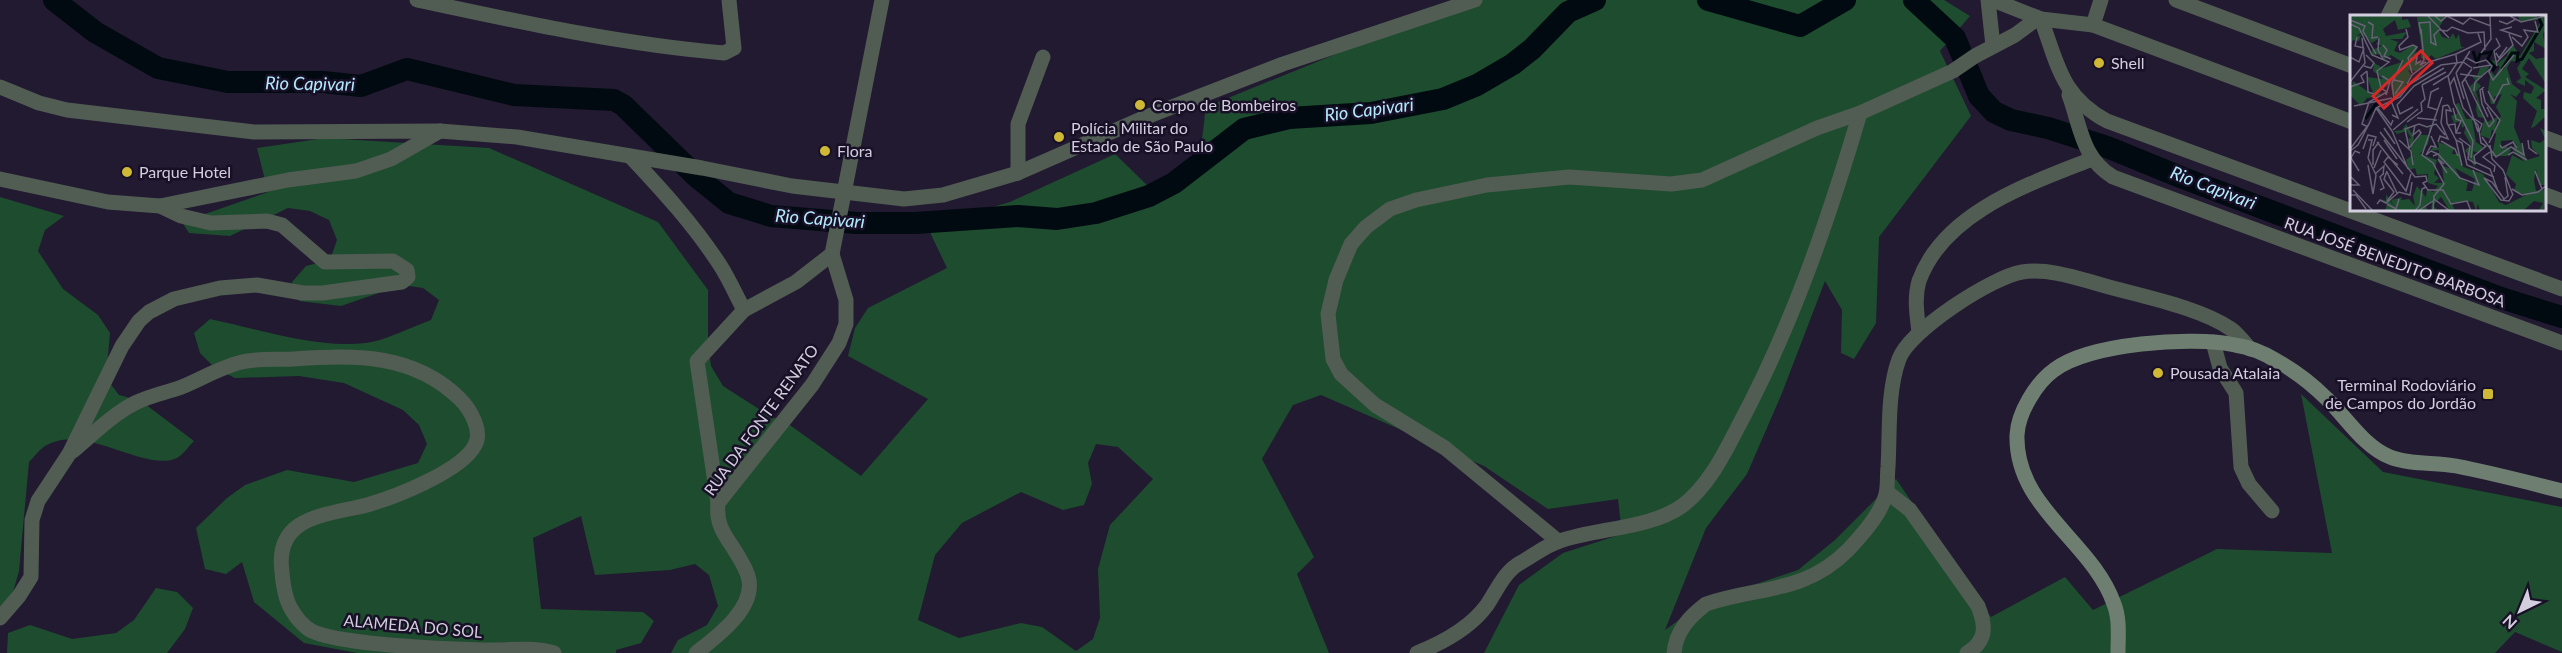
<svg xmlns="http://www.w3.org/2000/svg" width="2562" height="653" font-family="Lato,sans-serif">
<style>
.green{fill:#1e4c2f;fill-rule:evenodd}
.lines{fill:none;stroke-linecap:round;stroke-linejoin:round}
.river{stroke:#000a10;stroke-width:22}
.minor{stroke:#515c53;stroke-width:15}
.tertiary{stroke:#515c53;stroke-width:15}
.secondary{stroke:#6e7f71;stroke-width:15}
.poi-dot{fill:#d0b837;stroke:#181026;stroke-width:2}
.labels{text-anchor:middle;stroke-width:5;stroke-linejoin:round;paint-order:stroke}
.poi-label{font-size:16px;fill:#d3cede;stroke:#181026;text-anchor:start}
.street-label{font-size:16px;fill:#d3cede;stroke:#181026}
.water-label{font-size:18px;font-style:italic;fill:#b3ebfe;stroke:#181026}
.inset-river{fill:none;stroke:#000a10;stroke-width:3}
.inset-road{fill:none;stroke:#686276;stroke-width:1.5}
.view{fill:#d62828;fill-opacity:0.15;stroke:#d62828;stroke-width:3}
.inset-edge{fill:none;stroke:#d3cede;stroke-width:3}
</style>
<rect width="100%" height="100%" fill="#211a30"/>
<!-- green -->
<g class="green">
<path d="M1477 0H1944L1970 16 1940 51 1971 116 1879 237 1876 323 1854 359 1841 353 1842 310 1825 281 1782 393 1747 474 1706 528 1665 630 1705 601 1798 570 1835 540 1896 479 1991 617 2065 577 2093 610 2217 549 2332 553 2301 394 2383 472 2562 507V652L2515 632 2495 653H1484L1519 585 1563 553 1622 534 1618 499 1548 509 1484 466 1321 395 1293 405 1262 459 1314 557 1297 574 1329 653H671L678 640 707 625 718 606 709 575 695 564 670 570 595 575 581 516 533 538 541 609 643 612 654 621 641 643 616 650V653H357L304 643 254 602 242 562 226 574 205 569 196 528 227 498 245 485 287 470 354 482 418 463 427 444 419 425 403 410 344 383 299 376 235 378 215 368 200 353 194 333 210 319C258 329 317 349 366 343 387 340 411 327 431 320L439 300 423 288 402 285 341 306 299 301 292 282 306 266 330 260 337 240 329 220 310 211 288 208 230 236 189 233 182 222 268 192 257 148 325 138 489 148 658 222 708 290V343L711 366 723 386 770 416 787 423 861 476 928 399 848 356 855 328 868 308 947 268 927 226 1010 202 1115 154 1148 186C1166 180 1189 171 1198 153 1203 144 1204 118 1206 107L1451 7ZM1096 444 1118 447 1153 479 1110 525 1098 569 1100 618 1093 639 1076 651 1042 627 1021 623 959 638 918 620 935 555 962 523 1021 492 1063 510 1084 505 1092 484 1088 463Z"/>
<path d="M0 197 64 216 45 230 38 251 63 289 98 315 110 333 106 378 119 395 141 401 194 441C189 446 183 455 177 458 144 473 85 422 45 446 39 450 34 457 29 462L19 571 13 592 0 608Z"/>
<polygon points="156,588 177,592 193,608 185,629 167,653 7,653 8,633 30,625 72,639 116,633 134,620"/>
</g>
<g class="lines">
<!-- river -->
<g class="river">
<polyline points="54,0 95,32 158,68 228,82 323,82 361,86 407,69 514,95 614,100 623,105 698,178 729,203 771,216 857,223 915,223 1018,216 1057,219 1096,213 1149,196 1174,183 1244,129 1289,118 1371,113 1443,99 1477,85 1513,64 1532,49 1568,12 1595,0"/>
<polyline points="1708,0 1800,26 1845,0"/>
<polyline points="1914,0 1955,38 1979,96 1994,112 2011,120 2048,128 2107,147 2183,178 2501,298 2562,317"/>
</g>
<!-- minor -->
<g class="minor">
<path d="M417 0C520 22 619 44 724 53L734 48 729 0"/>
<polyline points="1988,0 1993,46"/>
<polyline points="2388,16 2396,0"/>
<path d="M2041 19C2058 65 2061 96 2107 121L2562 289"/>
<path d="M2069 95C2081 128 2082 158 2113 177L2562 343"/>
<path d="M630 156C662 190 694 225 720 265 729 279 736 295 744 310"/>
<polyline points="1018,173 1018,124 1043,57"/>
<polyline points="0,179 108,202 160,206 181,216 211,223 267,221 282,225 325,262 393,261 407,270 408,277 402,282 323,293 303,293 257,285 220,288 174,299 149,312 139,321 122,346 69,454 38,501 32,520 31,577 19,596 0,618"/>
<polyline points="160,206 288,180 356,171 391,159 440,131"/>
<path d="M1919 332C1917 315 1914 298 1919 281 1944 212 2029 184 2092 159"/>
<polyline points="2213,342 2220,368 2236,393 2241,467 2249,484 2272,511"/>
<path d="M73 451C92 435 113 414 135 403 149 396 164 393 179 388 200 380 220 367 242 362 258 358 277 360 294 359 355 355 413 353 460 399 470 409 483 431 475 445 462 471 395 497 367 505 328 515 274 515 282 572 283 585 286 602 293 612 296 617 302 624 307 628 327 645 450 649 482 650 506 651 530 646 554 653"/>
<path d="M1887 492 1910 510 1978 606C1986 626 1987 641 1967 653"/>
<polyline points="718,503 697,361 744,310 796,282 832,254 882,0"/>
<polyline points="1558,541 1445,448 1375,405 1341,374 1333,359 1328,314 1336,280 1351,244 1366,227 1390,209 1416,200 1487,185 1569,177 1671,184 1702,180 1817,128 1860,113"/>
<path d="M696 653C716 637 754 610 749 580 747 568 738 556 732 546 722 532 716 521 718 503L812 385 839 343 846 324V300L832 254"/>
<path d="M1417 653C1442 643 1471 627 1487 605 1497 590 1504 572 1520 563 1533 556 1546 545 1560 541 1597 528 1649 529 1682 506 1708 487 1724 454 1739 425 1792 326 1828 221 1860 113L1953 71 1975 56 2015 35 2038 18"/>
<path d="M1674 653C1676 631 1689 617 1706 604 1759 586 1804 594 1848 550 1862 535 1881 514 1886 494 1888 486 1887 476 1888 467 1890 433 1887 392 1899 359 1910 330 1992 277 2022 272 2049 268 2077 278 2102 285 2140 296 2199 307 2231 329 2238 334 2244 342 2250 349"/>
</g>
<!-- tertiary -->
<g class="tertiary">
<polyline points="1993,0 2041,19 2093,25 2352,122"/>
<polyline points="2176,0 2352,66"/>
<polyline points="2093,25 2101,0"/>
<polyline points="0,87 39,103 67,110 254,132 440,131 517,137 702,168 792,186 904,199 943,195 1018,173 1141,119 1283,64 1475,0"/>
<polyline points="2546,138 2562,144"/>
<polyline points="2546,195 2562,201"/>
</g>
<!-- secondary -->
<path class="secondary" d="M2118 653C2118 637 2120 619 2114 604 2092 541 2015 508 2017 435 2018 413 2036 383 2054 370 2089 343 2192 336 2235 345 2249 347 2264 353 2277 361 2295 371 2312 384 2327 399 2346 417 2364 447 2390 457 2410 465 2435 462 2456 466 2492 473 2527 482 2562 491"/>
</g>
<!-- markers -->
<g class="poi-dot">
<circle cx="2099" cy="63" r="6"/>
<circle cx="1140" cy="105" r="6"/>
<circle cx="1059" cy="137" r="6"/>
<circle cx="825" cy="151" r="6"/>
<circle cx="127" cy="172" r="6"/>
<circle cx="2158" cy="373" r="6"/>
<rect x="2482" y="388" width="12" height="12" rx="3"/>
</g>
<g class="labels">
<!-- poi labels -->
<g class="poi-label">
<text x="2111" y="69">Shell</text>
<text x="1152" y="111">Corpo de Bombeiros</text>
<text x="1071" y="134">Polícia Militar do<tspan x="1071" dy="18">Estado de São Paulo</tspan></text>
<text x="837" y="157">Flora</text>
<text x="139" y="178">Parque Hotel</text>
<text x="2170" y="379">Pousada Atalaia</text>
<text x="2476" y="391" text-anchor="end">Terminal Rodoviário<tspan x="2476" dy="18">de Campos do Jordão</tspan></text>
</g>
<!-- street labels -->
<g class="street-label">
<text transform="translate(2395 262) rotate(20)" y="6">RUA JOSÉ BENEDITO BARBOSA</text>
<text transform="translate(761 420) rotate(-54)" y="6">RUA DA FONTE RENATO</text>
<text transform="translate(413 626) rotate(5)" y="6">ALAMEDA DO SOL</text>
</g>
<!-- water labels -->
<g class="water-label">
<text transform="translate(310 84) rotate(1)" y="6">Rio Capivari</text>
<text transform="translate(1369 110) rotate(-7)" y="6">Rio Capivari</text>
<text transform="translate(2213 188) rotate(21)" y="6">Rio Capivari</text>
<text transform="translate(820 219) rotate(4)" y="6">Rio Capivari</text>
</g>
</g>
<!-- overview -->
<g transform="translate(2350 15)">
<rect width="196" height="196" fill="#211a30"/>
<path d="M0 1H52V5L58 4 61 12 48 15 45 5 33 14 36 21 57 17 52 24H40L48 27 44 36 50 38 63 30 68 32 65 38 72 36 67 2 92 1 95 3 88 14 92 22 99 24 103 18 106 24 109 19 111 32H115L86 44 81 40 77 45 71 43V37L66 39 60 45 68 41 66 47 72 45 69 50H75L66 56 58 55 61 60 50 81H43L40 67 29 78 32 81 17 83 11 91 0 80 3 66 24 81 17 62 33 64 23 56 24 48 33 53 52 47 41 40 33 45 31 39 22 40V35L32 31 26 29 31 22 22 28 11 18 7 21 11 20 9 26 3 25 0 31ZM168 1H196V19L194 16 193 20 196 34 184 27V36L179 38 186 44 196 42V69L179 43 172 54 179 59 175 62 196 75 186 83 191 85V94H196L197 100 184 112 181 113 187 96 173 83 174 77 181 79 184 72 175 65V71L166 67 171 63 167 53 171 47 161 46 157 53 162 69 171 76 166 82 160 79 167 86 164 112 177 145 190 141 182 133 181 125 190 128 195 124 190 113 196 116V170H189L186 154 184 165 186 176 196 174 194 194 189 195 193 188 184 186 173 196H130L128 189 126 196 123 187 115 186 102 188 105 196H100L91 182 83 190 88 196H81L82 187 76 191 77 196H35L37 189 31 184 36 186V179L43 190 41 185 52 182 51 185 59 184 65 191 63 181 67 171 76 182 77 174 83 177 88 171 78 168V159L67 160 65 153 59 155 56 145 62 140 64 145 58 124 61 123 57 116 47 119 44 116 52 115 56 109 64 122 63 130 70 120H79V113L82 110 78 129 70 139 87 145 84 159 89 163 84 168H94L92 151 100 153 88 143 89 135 80 136 84 131 89 133 88 127 104 133 102 139H110L111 151 133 159 149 187 156 190 176 180 164 176 166 169 156 159 162 140 175 147 163 135 164 130 168 131 162 125 151 126V135L156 131 161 135 157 141H142L146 119 142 114 140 124 130 120 135 103 128 102 126 95 127 84 119 72 126 66 121 60 127 61 130 53 140 51 127 67 131 71 126 77 133 99 127 95 134 101 137 107 148 102 145 113 151 101 146 92 152 79 144 82 145 89H141L138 76 141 55 144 52 138 44 145 46 146 51 141 56 145 61 150 52 147 49 157 41 158 34 163 30 170 41 190 8 188 5 170 7ZM105 153 125 164 122 176H116L118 168 111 164ZM109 88 116 104H122L126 127 133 132 129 138 123 136 125 153 115 135 121 130 114 118 116 110 112 113 111 106 104 108 101 101 107 99 106 89Z" fill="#1e4c2f" fill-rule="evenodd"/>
<path class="inset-river" d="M123 36 127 48 130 39 141 37 138 44 145 52 142 56M152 54 162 38H168L167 46 172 44 192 10 188 1M15 104 27 88"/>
<path class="inset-road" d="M78 1 99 23M85 1 91 6 97 1 113 9 120 3 141 11M160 1 171 7 196 1M0 5 15 11 13 16 26 39M149 6 157 9 166 4M18 7 23 10 22 23 28 22M0 9 9 13 22 40 39 47 27 56 31 73 37 77 19 87 12 109 18 112M162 12 151 15 172 22M56 14 58 22 49 31 50 35 63 30 67 32 58 43 62 58M71 14 74 45 70 50 76 47M90 15 97 16 102 12 118 18 134 17 135 35M71 19 69 8 80 7 81 28M7 22 5 31 14 33M162 22 172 31 178 22 174 15 188 17 185 6M29 23 28 35 33 44M146 23 150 31 144 36 147 51M80 27 86 30 84 20 90 14M33 30 37 35 34 41 41 44M131 38 141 24 140 1M146 38 149 43 157 32M106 39 131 27 128 18M0 42 9 47 14 33M115 42 126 48 136 45M60 44 67 42 66 49 71 46M136 45 142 51 139 57 143 65 164 40M146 48 163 30 159 19M14 51 21 53 24 48 16 40M123 53 141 50M122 54 112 68 128 117M17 56 18 77 24 79M106 58 114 84M106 58 120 36M110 59 132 62M32 61 40 66 36 80M98 61 104 88 123 126 121 143M115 64 139 112M44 65 53 67 45 79M0 67 15 48 12 23M57 69 62 60 79 47 106 39M72 70 96 57M83 70 99 60 107 48 106 40M100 70 104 63 113 93 128 110 131 128 136 131 124 141 125 147 140 154 148 176M0 72 14 67 11 61 17 56M134 72 130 75 132 89 138 102M132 73 135 87 150 105 139 128M124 76 125 67 140 54M138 76 144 87 153 70 159 69 157 63M44 84 42 68 53 45M41 86 48 103 42 100M47 90 64 71 94 53M47 90 50 99 63 92M98 90 101 96 96 95 97 108 106 125 112 128 117 150 144 162M4 91 42 83M27 92 41 110 43 105M137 92 144 106 139 112M26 93 42 116M103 93 106 104 111 106 106 118M88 95 78 92 81 77 89 73M67 103 87 105M123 103 132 109 129 117M57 107 72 96 71 88 75 84 72 70M19 109 26 93 50 82 60 69 91 50 113 47 122 53M65 110 63 120 69 115 71 118 59 133 55 114 69 109 77 112 86 109 95 120M98 110 105 109 106 118H111M34 113 45 129M43 115 68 94M42 116 58 154M30 117 65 162 76 161 77 166 73 168 78 175H93L101 189 117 186 121 196M81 121 86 132 81 131 76 140 81 136 88 139 83 141M132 122 146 142 161 132 174 140 172 128M109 123 120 131 118 144 126 149M34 125 47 144M49 125 61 136 63 150M106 125 112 151M178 125 179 133 187 139M91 126 105 134 108 141M27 127 53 159M88 127 90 121 98 124 91 108 93 91 98 90M140 130 142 144 153 155 163 180M150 130 152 133 163 127 167 133M0 134 19 109 8 130 0 136M13 134 18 120 26 122 23 131M140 137 133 142 145 151 144 157M88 139 110 163 129 170 123 155M158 140 163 137 177 145M18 143 26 160 23 179M18 143 22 125H18M94 149 88 144 97 158M18 150 23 179M23 150V135L29 127M48 150 38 142 34 147 56 176 61 159M24 153 31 135M9 156 1 143 5 136 10 138M37 156 34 164 44 177 37 186M185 156 192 174M37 157 47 178M25 159 34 151 33 160M0 161 9 170H0M155 162 158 181 154 184 142 167 134 163 151 185 159 186 163 179M162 174 172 180 188 177 197 170M3 175 23 196M30 175 34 173 30 162 34 158M0 180H6L16 194M84 184 100 196M27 189 30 185 36 188 49 177 60 180 62 167M37 189 46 194 49 184M65 196 70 190 72 174 76 172M68 196 83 186M83 196 84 181 94 169 83 148 72 140 92 82"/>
<path class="view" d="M71 36 82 48 34 93 23 81Z"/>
<rect width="196" height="196" class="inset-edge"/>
</g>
<!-- north arrow -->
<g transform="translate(2520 611) rotate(223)" stroke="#181026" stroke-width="4.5" paint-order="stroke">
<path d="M0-4.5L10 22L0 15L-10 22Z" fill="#d3cede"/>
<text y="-9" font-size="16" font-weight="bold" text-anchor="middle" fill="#d3cede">N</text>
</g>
</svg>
